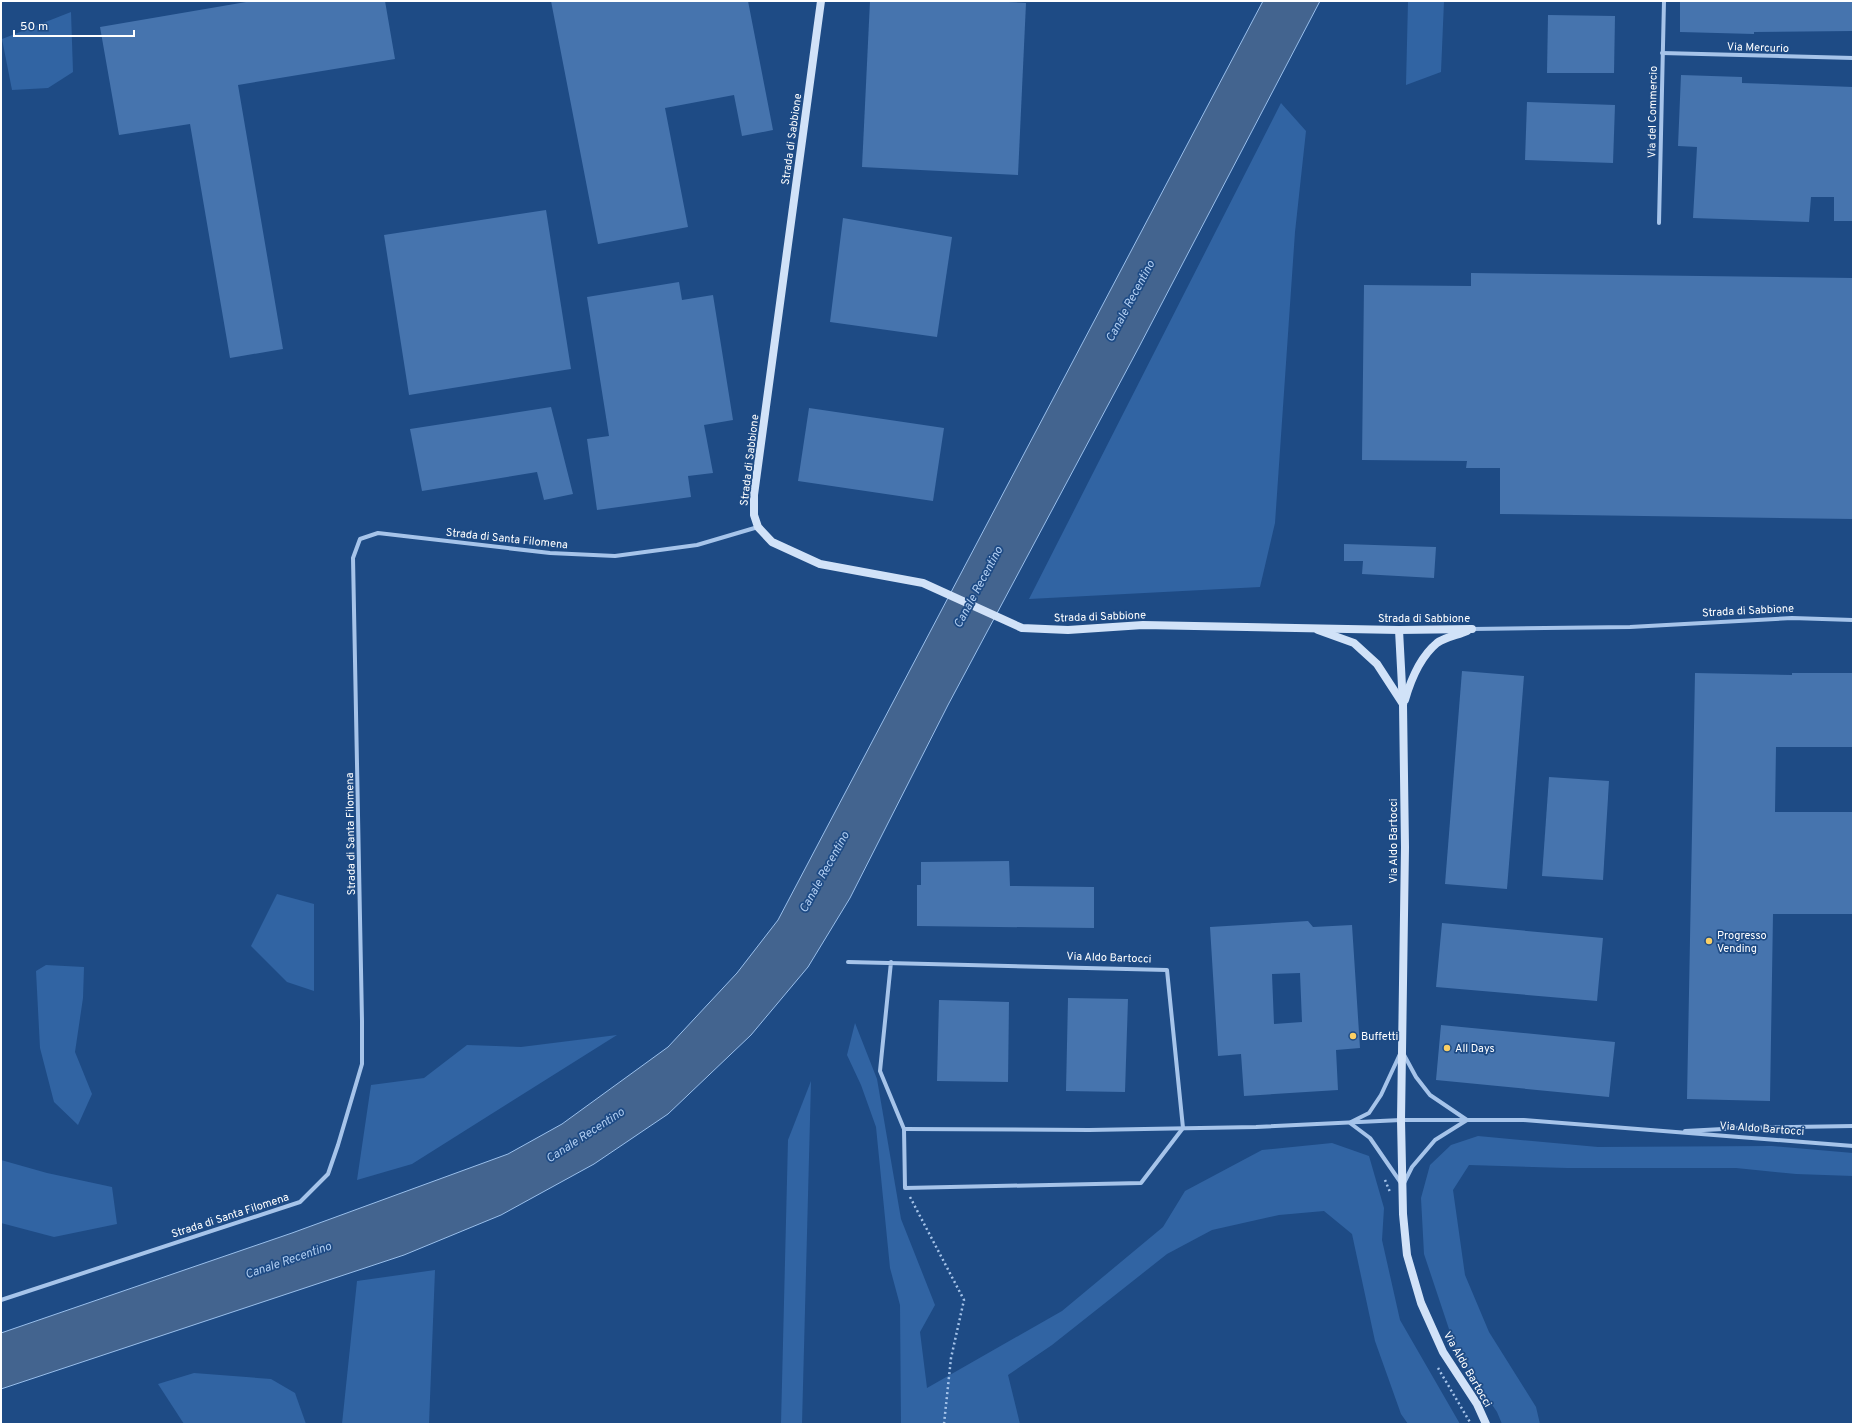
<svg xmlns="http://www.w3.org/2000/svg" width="1854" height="1425" font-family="Overpass,sans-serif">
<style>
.green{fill:#3164a3}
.water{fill:#43648f;stroke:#99bfec}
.building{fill:#4674ae;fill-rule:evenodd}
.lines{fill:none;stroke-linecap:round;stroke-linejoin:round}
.path{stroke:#a6c4ea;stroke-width:2.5;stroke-dasharray:2 3;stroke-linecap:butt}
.street{stroke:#a6c4ea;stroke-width:4}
.secondary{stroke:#d1e2f8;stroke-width:8}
.poi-dot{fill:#facf64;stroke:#1e4b85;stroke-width:1.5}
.labels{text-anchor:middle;stroke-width:3.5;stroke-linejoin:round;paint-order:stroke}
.street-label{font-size:11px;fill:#fff;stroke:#1e4b85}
.poi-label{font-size:11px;fill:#fff;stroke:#1e4b85;text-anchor:start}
.water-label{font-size:12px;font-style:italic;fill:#b1cef2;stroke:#1e4b85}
</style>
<rect width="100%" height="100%" fill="#1e4b85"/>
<!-- green -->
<g class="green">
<polygon points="1408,1 1444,1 1441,72 1406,85"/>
<polygon points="71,12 73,72 48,88 12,90 2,39"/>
<polygon points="1281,103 1306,131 1295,232 1275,523 1260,587 1029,599"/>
<polygon points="277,894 314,904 314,991 287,982 251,946"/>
<polygon points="46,965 84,967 83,998 75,1052 92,1094 78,1125 54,1102 40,1048 36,971"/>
<polygon points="855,1023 877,1079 901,1219 935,1305 920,1332 927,1388 1062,1311 1163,1227 1185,1191 1262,1150 1332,1143 1369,1156 1384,1208 1382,1240 1400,1320 1460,1424 1408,1424 1401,1414 1375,1341 1352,1234 1324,1211 1279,1215 1212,1230 1167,1254 1052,1345 1008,1375 1020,1424 901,1424 900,1305 890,1268 876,1127 861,1085 847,1055"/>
<polygon points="617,1035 412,1164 357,1180 371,1085 424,1078 467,1045 521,1047"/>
<polygon points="811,1081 802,1424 781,1424 788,1140"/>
<polygon points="1478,1136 1598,1147 1772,1146 1853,1153 1853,1176 1796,1174 1736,1168 1567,1168 1469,1165 1453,1190 1465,1275 1489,1332 1536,1407 1540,1424 1502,1424 1497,1412 1457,1353 1424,1254 1421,1198 1430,1165 1451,1145"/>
<polygon points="1,1160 47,1173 112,1187 117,1224 54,1237 1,1223"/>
<polygon points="435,1270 429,1424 342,1424 357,1281"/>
<polygon points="194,1373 271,1379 295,1393 306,1424 184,1424 158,1384"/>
</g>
<!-- water -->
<polygon class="water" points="1263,1 1320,1 1139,347 948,705 850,898 808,967 751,1035 668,1114 594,1164 501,1215 404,1255 1,1389 1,1333 292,1233 508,1154 562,1124 668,1047 737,973 778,920"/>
<!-- building -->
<g class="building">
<polygon points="252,1 385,1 395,59 238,85 283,349 230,358 190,124 119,135 100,27"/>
<polygon points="551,1 748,1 773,130 742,136 734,95 665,108 688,227 598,244"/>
<polygon points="870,1 989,1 1026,3 1018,175 862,167"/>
<polygon points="1680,1 1853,1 1853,31 1754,32 1754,34 1680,32"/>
<polygon points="1548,15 1615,16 1614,73 1547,73"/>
<polygon points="1681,75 1742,77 1742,83 1853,87 1853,221 1834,221 1834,197 1811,197 1809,222 1693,218 1697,147 1678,146"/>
<polygon points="1527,102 1615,105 1613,163 1525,160"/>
<polygon points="546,210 571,369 409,395 384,235"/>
<polygon points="843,218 952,237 937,337 830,322"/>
<polygon points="1471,273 1853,278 1853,519 1500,514 1500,468 1466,468 1467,461 1362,460 1364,285 1471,286"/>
<polygon points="679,282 682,300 713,295 733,420 704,425 713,473 688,476 691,497 597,510 587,439 609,436 587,297"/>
<polygon points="551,407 573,494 544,500 537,472 422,491 410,429"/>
<polygon points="809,408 944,428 933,501 798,481"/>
<polygon points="1344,544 1436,547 1434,578 1362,574 1363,561 1344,561"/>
<polygon points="1462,671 1524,676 1507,889 1445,884"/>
<polygon points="1695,673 1792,675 1792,673 1853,673 1853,747 1776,747 1775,812 1853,812 1853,914 1773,914 1770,1101 1687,1099"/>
<polygon points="1549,777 1609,781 1603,880 1542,876"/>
<polygon points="1009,861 1010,886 1094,887 1094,928 917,926 917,885 921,885 921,862"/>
<path d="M1308 921 1313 927 1352 925 1360 1048 1336 1050 1338 1090 1244 1096 1241 1054 1218 1056 1210 927ZM1300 973 1302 1022 1274 1024 1272 974Z"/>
<polygon points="1442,923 1603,938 1597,1001 1436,987"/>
<polygon points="1068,998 1128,999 1125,1092 1066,1091"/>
<polygon points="939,1000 1009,1002 1008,1082 937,1081"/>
<polygon points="1441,1025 1615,1042 1609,1097 1436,1080"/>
</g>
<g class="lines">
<!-- path -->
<g class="path">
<polyline points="1385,1180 1390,1192"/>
<polyline points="910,1197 964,1300 951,1358 944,1424"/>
<polyline points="1438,1368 1471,1424"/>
</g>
<!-- street -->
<g class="street">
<polyline points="1662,53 1853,58"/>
<polyline points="1659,223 1664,1"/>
<polyline points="1472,629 1630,627 1792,618 1853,620"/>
<polyline points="848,962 1167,970 1183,1128 1141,1183 905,1188 904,1129 880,1071 891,962"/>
<polyline points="1403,1053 1416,1077 1430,1095 1467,1120"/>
<polyline points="1351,1122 1369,1113 1381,1095 1400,1054"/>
<polyline points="1350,1123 1370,1138 1401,1183"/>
<polyline points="904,1129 1089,1130 1256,1127 1401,1120 1524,1120 1853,1146"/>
<polyline points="1685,1131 1742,1128 1853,1126"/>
<polyline points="1404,1183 1412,1167 1435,1140 1467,1120"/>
<polyline points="1,1300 300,1202 328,1174 338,1145 362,1064 362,1021 353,558 360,539 378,533 550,553 615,556 697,545 758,527"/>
</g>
<!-- secondary -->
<g class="secondary">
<polyline points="821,1 754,495 754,515 758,527 772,542 820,564 923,583 1022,628 1068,630 1143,625 1399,630 1472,629"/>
<polyline points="1318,630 1354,643 1377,664 1403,704"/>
<polyline points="1399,630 1403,705 1405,847 1401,1120 1403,1214 1407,1255 1421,1303 1443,1352 1477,1404 1486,1424"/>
<path d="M1405 700C1411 679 1420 657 1437 643 1445 637 1458 635 1467 631"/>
</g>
</g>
<!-- markers -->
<g class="poi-dot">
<circle cx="1709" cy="941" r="4"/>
<circle cx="1353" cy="1036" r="4"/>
<circle cx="1447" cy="1048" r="4"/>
</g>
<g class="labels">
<!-- street labels -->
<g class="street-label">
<text transform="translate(1758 47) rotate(2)" y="4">Via Mercurio</text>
<text transform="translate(1652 112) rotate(-89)" y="4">Via del Commercio</text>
<text transform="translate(791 139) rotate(-82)" y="4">Strada di Sabbione</text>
<text transform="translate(749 460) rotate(-83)" y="4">Strada di Sabbione</text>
<text transform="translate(507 538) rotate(6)" y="4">Strada di Santa Filomena</text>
<text transform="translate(1748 610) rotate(-3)" y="4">Strada di Sabbione</text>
<text transform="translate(1100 616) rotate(-2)" y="4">Strada di Sabbione</text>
<text x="1424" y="622">Strada di Sabbione</text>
<text transform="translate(350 834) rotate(-91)" y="4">Strada di Santa Filomena</text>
<text transform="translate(1393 841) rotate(-90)" y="4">Via Aldo Bartocci</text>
<text transform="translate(1109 957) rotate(2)" y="4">Via Aldo Bartocci</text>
<text transform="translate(1762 1128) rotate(4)" y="4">Via Aldo Bartocci</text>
<text transform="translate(230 1215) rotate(-18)" y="4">Strada di Santa Filomena</text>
<text transform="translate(1468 1369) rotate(60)" y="4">Via Aldo Bartocci</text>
</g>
<!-- poi labels -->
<g class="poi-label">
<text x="1717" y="939">Progresso<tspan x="1717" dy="13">Vending</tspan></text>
<text x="1361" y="1040">Buffetti</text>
<text x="1455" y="1052">All Days</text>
</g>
<!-- water labels -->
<g class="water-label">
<text transform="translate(1130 301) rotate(-62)" y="4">Canale Recentino</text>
<text transform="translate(978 587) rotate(-62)" y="4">Canale Recentino</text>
<text transform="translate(824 872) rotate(-61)" y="4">Canale Recentino</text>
<text transform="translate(585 1135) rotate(-33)" y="4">Canale Recentino</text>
<text transform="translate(288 1260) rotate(-19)" y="4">Canale Recentino</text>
</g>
</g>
<!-- border -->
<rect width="1854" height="1425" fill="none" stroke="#ffffff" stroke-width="4"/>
<!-- scale -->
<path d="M14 30v6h120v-6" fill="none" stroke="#ffffff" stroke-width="2"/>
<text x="20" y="30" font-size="12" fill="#ffffff" stroke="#1e4b85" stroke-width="3" paint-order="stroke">50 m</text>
</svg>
